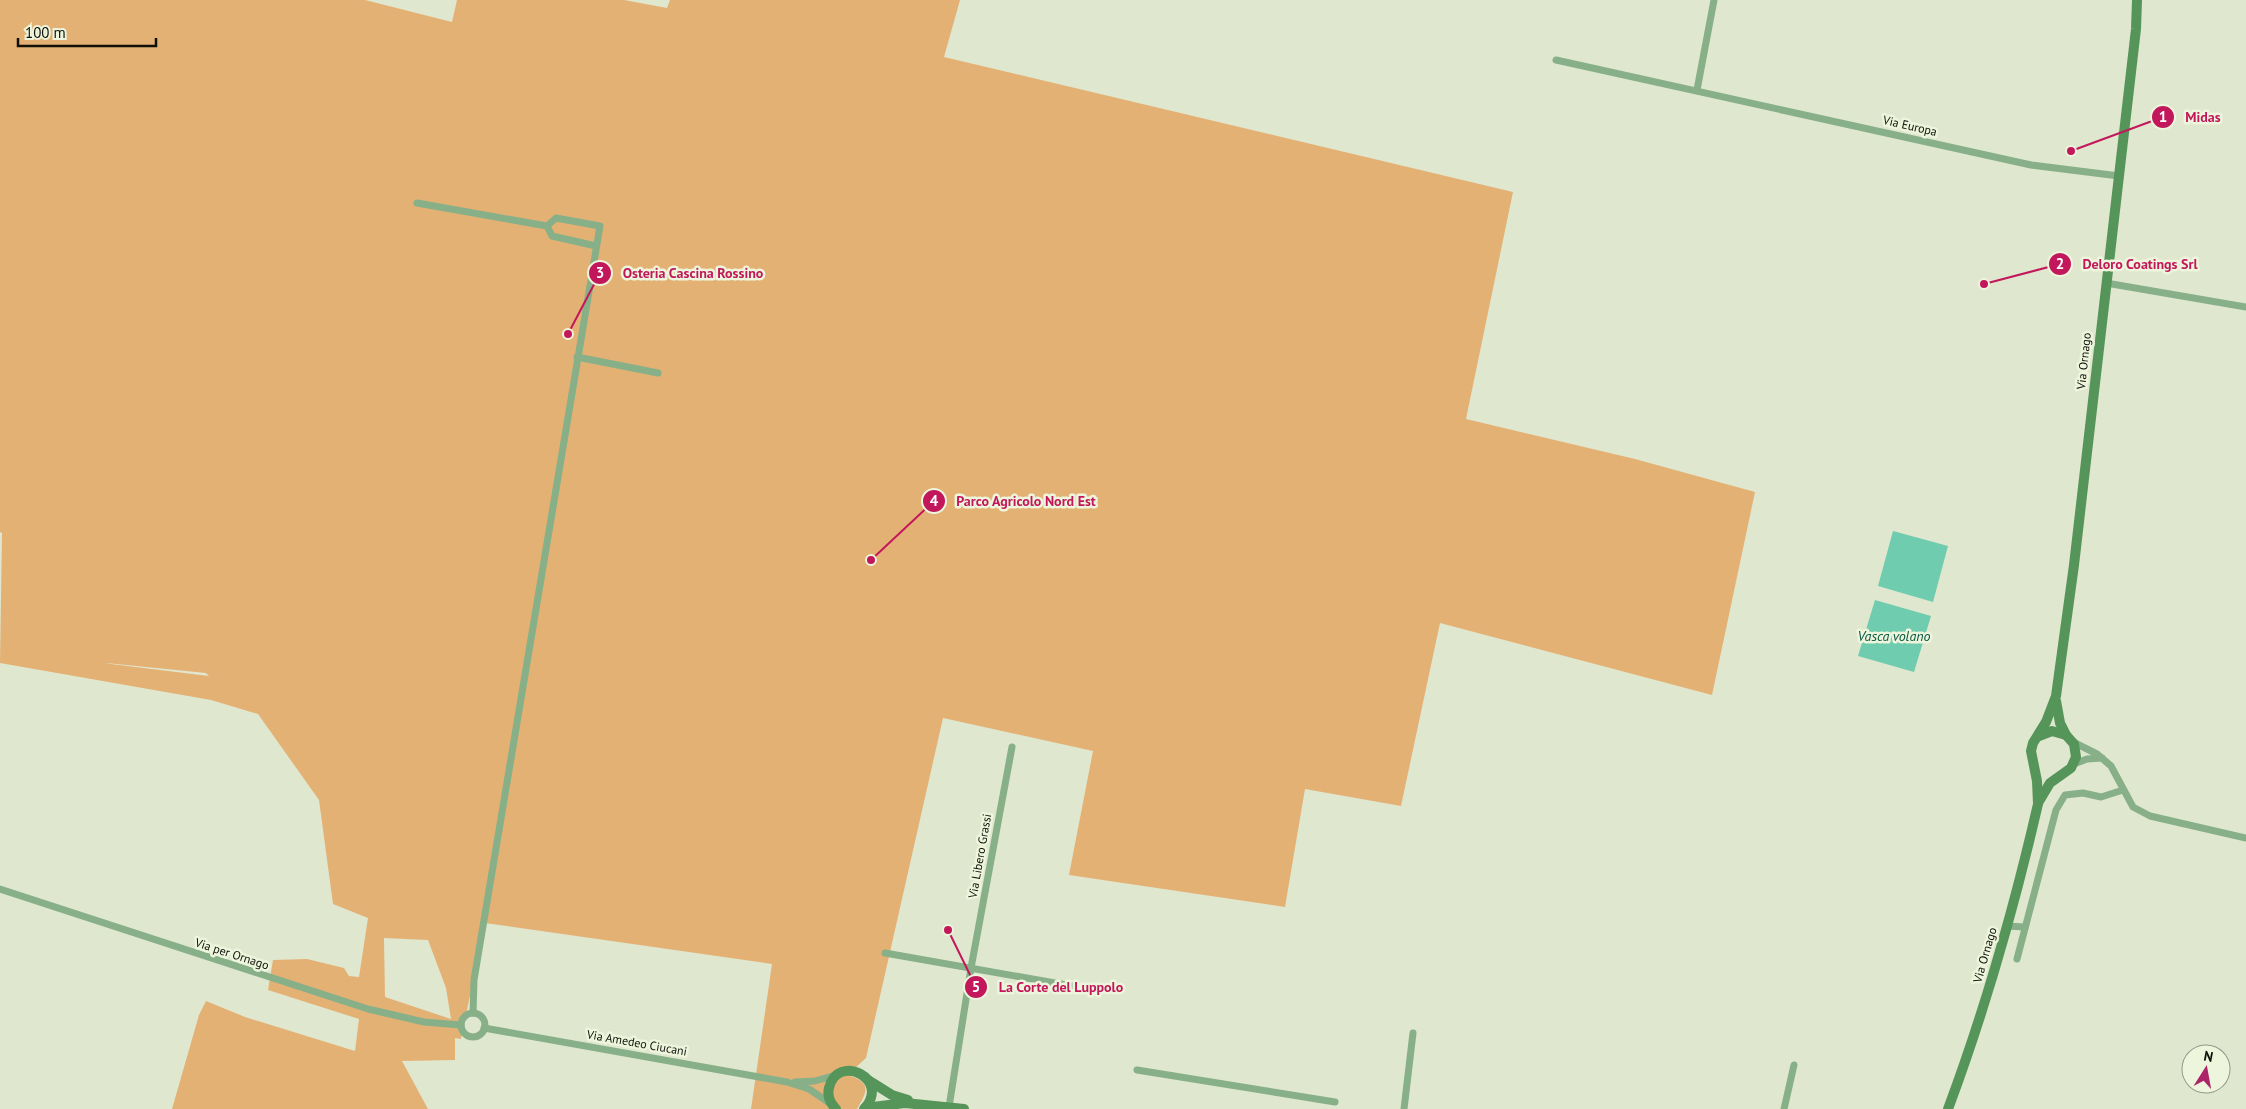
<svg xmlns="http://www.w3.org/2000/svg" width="2246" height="1109" font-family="'PT Sans',sans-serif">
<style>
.green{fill:#e4b175;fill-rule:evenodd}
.water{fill:#6fccae}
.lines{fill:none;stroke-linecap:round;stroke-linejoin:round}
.street{stroke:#87b088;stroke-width:7}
.secondary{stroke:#56955a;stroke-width:10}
.labels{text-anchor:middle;stroke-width:5;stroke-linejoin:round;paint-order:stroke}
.street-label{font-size:12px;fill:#0f1109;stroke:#edf5dc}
.water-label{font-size:14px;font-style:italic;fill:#095945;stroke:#edf5dc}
.leader{fill:none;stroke:#c2185b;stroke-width:2}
.callout-dot{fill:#c2185b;stroke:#edf5dc;stroke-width:2}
.mark-label{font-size:15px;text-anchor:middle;font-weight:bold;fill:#fff}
.callout-label{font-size:14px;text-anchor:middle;font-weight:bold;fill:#c2185b;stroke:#edf5dc;stroke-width:5;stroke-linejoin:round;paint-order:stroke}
</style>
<rect width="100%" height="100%" fill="#e0e7cf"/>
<!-- green -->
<path class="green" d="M0 0H365L452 22 457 0H624L667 8 670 0H960L944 57 1513 192 1466 419 1635 459 1755 492 1712 695 1440 623 1401 806 1305 789 1285 907 1069 875 1093 751 943 718 866 1058 853 1070 850 1076C874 1083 865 1095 857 1109H751L772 964 485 923 461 1039 455 1038V1060L402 1061 428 1109H172L199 1015 206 1001 245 1017 355 1051 359 1019 268 990 273 960 307 959 344 968 349 976 359 977 368 918 333 904 319 800 258 714 211 700 0 663 2 533 0 532ZM106 663 206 673 209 676 111 664ZM384 938 428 940 446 988 451 1019 385 997Z"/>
<!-- water -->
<g class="water">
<polygon points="1893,531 1948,546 1933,602 1878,586"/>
<polygon points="1875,600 1931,616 1914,672 1858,656"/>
</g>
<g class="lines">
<!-- street -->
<g class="street">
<polyline points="1556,60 2031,165 2119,176"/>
<polyline points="1697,90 1714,0"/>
<polyline points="417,203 547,226 552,236 596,246"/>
<polyline points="2106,283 2246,307"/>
<polyline points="577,357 658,373"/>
<polyline points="2073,742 2097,754 2111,766 2133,807 2150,816 2246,838"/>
<polyline points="2074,764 2087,759 2102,758"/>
<polyline points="0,889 368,1009 424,1022 461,1025"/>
<polyline points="2006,926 2025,927"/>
<polyline points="885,953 1072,986"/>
<polyline points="2017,959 2056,810 2065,795 2083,793 2101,797 2123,790"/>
<polyline points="473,1013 474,980 600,226 556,218 547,226"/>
<circle cx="473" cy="1025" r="12"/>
<polyline points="484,1028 787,1082 809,1089 831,1104"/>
<polyline points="1137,1070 1335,1102"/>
<polyline points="795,1082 815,1081 836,1075"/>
<polyline points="949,1107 971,968 1012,747"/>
<polyline points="1404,1109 1413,1033"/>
<polyline points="1784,1109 1794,1065"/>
</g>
<!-- secondary -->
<g class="secondary">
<polyline points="2039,736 2052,731 2066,735"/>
<polyline points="2038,803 2050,783 2071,768 2076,757 2074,744 2066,735 2060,723 2056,701"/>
<polyline points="868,1080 892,1095 908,1100"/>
<polyline points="865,1108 905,1103 964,1109"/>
<path d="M836 1109C830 1103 827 1096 829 1088 837 1052 892 1079 864 1109"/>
<path d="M1948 1109C1985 1010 2014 908 2038 804L2037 781 2031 751 2033 743 2046 722 2056 696 2074 565 2136 29 2137 0"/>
</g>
</g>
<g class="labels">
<!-- street labels -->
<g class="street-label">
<text transform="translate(1910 126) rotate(13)" y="4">Via Europa</text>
<text transform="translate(2084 361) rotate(-84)" y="4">Via Ornago</text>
<text transform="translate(980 856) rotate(-80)" y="4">Via Libero Grassi</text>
<text transform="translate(232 954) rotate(18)" y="4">Via per Ornago</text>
<text transform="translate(1985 955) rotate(-74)" y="4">Via Ornago</text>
<text transform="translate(637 1043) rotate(10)" y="4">Via Amedeo Ciucani</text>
</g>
<!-- water labels -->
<g class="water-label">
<text x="1894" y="641">Vasca volano</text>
</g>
</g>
<!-- callouts -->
<path class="leader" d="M2071 151L2163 117M1984 284L2060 264M568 334L600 273M871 560L934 501M948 930L976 987"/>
<g class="callout-dot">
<circle cx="2071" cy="151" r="5"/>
<circle cx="1984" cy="284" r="5"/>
<circle cx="568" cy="334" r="5"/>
<circle cx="871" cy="560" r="5"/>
<circle cx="948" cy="930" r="5"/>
<circle cx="2163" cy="117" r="12"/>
<circle cx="2060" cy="264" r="12"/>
<circle cx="600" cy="273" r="12"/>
<circle cx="934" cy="501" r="12"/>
<circle cx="976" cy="987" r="12"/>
</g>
<g class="mark-label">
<text x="2163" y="122">1</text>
<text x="2060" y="269">2</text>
<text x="600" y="278">3</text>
<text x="934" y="506">4</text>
<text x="976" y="992">5</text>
</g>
<g class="callout-label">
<text x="2203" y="122">Midas</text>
<text x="2140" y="269">Deloro Coatings Srl</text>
<text x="693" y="278">Osteria Cascina Rossino</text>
<text x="1026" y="506">Parco Agricolo Nord Est</text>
<text x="1061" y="992">La Corte del Luppolo</text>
</g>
<!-- north arrow -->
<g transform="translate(2206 1069) rotate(11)"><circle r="24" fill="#edf5dc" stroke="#949a88"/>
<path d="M0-4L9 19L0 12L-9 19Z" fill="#ad2569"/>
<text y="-8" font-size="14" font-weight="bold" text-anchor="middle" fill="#0f1109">N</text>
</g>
<!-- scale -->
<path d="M18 38v8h138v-8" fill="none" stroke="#0f1109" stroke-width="2.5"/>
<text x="25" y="38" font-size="15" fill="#0f1109" stroke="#edf5dc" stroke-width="4" paint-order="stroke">100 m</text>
</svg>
